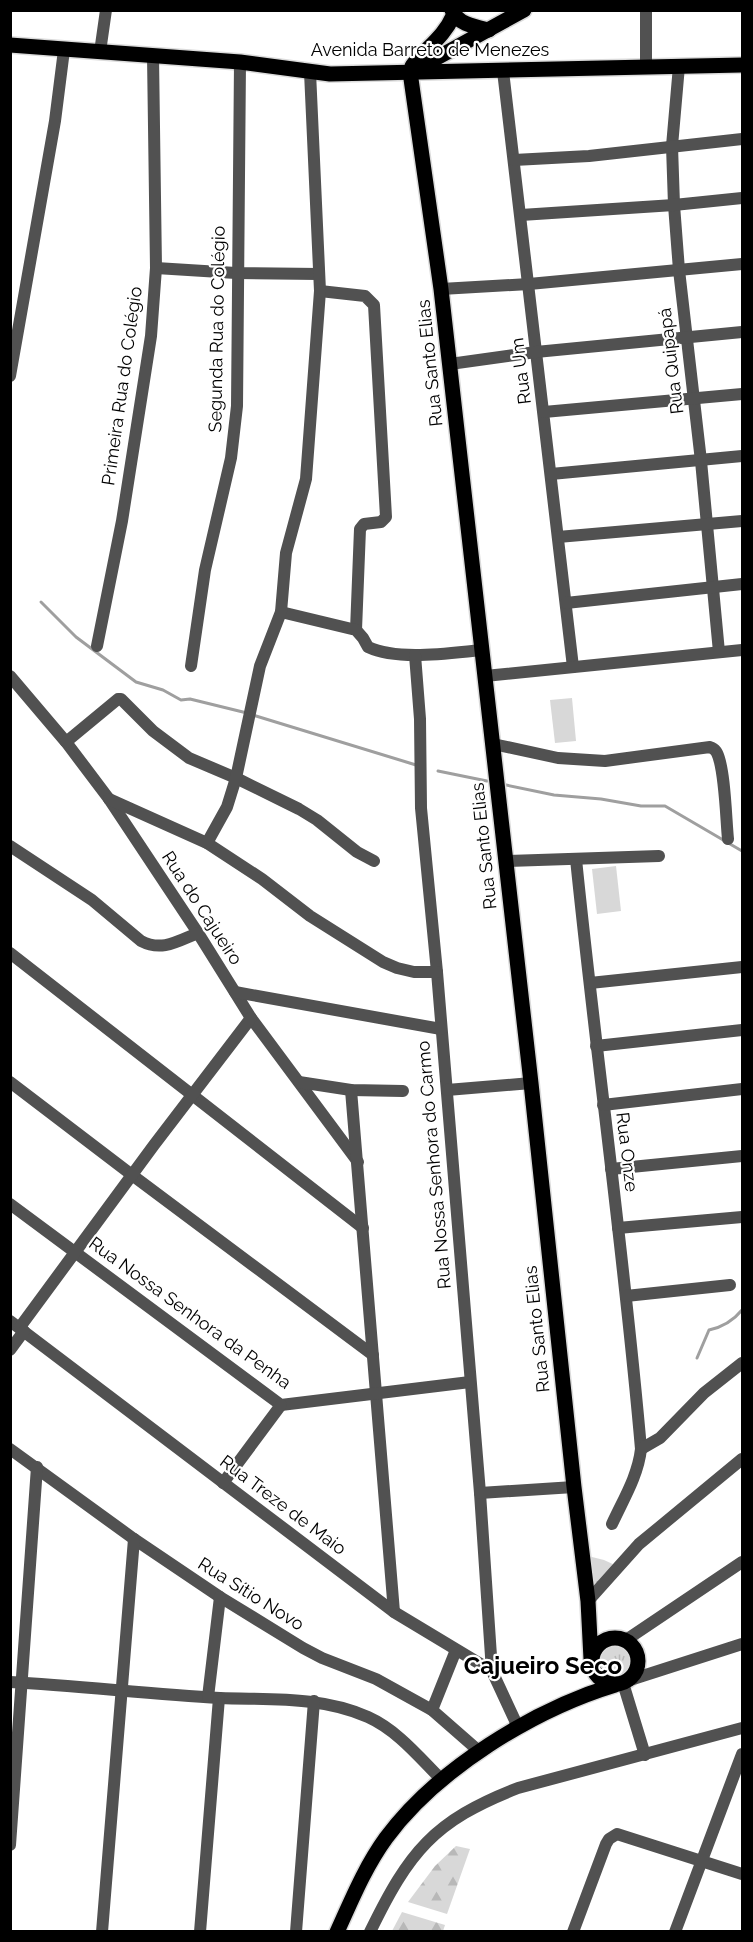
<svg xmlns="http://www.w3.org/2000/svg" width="753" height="1942" font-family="Raleway,sans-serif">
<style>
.grass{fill:#d8d8d8}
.forest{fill:url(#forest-firs)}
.park{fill:url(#park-tufts)}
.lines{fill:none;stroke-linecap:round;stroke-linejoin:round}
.stream{stroke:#9f9f9f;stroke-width:3}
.major-casing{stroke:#dbdbdb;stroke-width:18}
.minor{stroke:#515151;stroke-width:12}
.major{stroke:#000;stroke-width:15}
.labels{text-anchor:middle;stroke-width:4.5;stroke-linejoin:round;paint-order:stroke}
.street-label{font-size:18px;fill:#000;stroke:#fff}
.district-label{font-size:24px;font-weight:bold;fill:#000;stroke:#fff}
</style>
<defs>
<pattern id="forest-firs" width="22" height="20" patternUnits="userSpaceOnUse" patternTransform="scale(1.5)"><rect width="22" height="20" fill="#d8d8d8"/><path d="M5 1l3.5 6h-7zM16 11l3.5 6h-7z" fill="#b8b8b8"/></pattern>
<pattern id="park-tufts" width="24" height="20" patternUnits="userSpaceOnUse" patternTransform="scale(1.5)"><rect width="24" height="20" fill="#d8d8d8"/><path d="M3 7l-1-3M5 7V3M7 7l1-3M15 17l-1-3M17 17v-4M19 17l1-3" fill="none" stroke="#b8b8b8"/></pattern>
</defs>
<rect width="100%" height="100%" fill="#fff"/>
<!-- grass -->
<g class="grass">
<polygon points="572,698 576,741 555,743 550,700"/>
<polygon points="616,866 621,911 597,914 592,869"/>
</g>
<!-- forest -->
<g class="forest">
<polygon points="456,1846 470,1849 447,1914 408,1902 435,1866"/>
<polygon points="402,1912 445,1925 443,1931 392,1931"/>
</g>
<!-- park -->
<g class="park">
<polygon points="588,1556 604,1560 617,1566 592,1593"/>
<circle cx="616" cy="1661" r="20"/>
</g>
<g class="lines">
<!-- stream -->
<g class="stream">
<polyline points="41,602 76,637 136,682 163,690 181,700 190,699 247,713"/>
<polyline points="253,715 416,765"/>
<polyline points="438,771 487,781"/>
<polyline points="506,785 554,795 601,799 641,806 665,806 742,851"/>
<path d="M697 1358 709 1330C723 1327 733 1321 742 1310"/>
</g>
<defs>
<g id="major">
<path d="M452 10C457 24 476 27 489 30"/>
<polyline points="10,45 240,62 330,74 742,65"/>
<path d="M412 66C426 48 444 37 453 16"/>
<polyline points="413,71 524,10"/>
<polyline points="410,72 441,289 531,1083 574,1487 588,1601 591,1659"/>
<circle cx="615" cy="1661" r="23"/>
<path d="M337 1932C352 1899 365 1867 386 1838 437 1769 533 1710 615 1685"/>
</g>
</defs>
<!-- major casing -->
<use href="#major" class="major-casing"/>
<!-- minor -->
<g class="minor">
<polyline points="646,10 646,67"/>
<polyline points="100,52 106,10"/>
<polyline points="679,66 672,146 674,205 679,270 701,461 719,652"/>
<polyline points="503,71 573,667"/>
<polyline points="514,160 589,156 742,139"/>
<polyline points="521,215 674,205 742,198"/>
<polyline points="156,268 236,273 319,274"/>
<polyline points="441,289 529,284 742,264"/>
<polyline points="320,291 365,296 374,305 386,517 381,522 364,524 360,529 356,630"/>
<polyline points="450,364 536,352 742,332"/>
<polyline points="10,376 55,121 64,50"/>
<polyline points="544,412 742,394"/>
<polyline points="551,474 742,456"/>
<polyline points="558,537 742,521"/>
<polyline points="566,603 742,584"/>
<path d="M281 612 356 630 363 638 368 647C398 661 449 653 482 650"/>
<polyline points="97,646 122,521 151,336 156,268 153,56"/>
<polyline points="415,655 420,719 421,808 437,972 480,1493 492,1671"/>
<polyline points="191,666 205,570 231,458 237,406 240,62"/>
<polyline points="10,676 66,742 109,799 198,933 251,1018 358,1162"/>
<polyline points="485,676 742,650"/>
<polyline points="66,742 118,699 121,699 153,731 189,758 236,778 299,809 317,820 357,852 374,861"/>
<path d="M493 744 558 758 605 761 710 747C714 749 715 749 717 753 725 769 726 820 728 839"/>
<polyline points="109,799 207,843 262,879 310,916 383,962 397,968 414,972 437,972"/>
<polyline points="207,843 227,807 236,778 260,666 281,612 286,553 306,479 320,291 310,72"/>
<path d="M10 846 92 900 141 941C162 952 178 941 198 933"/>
<path d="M576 859C596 1056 624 1252 641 1449 638 1476 623 1500 612 1524"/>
<polyline points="506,861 659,856"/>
<polyline points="10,953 363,1228"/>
<polyline points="590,983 742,967"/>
<polyline points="235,992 441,1029"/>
<polyline points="596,1046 742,1030"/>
<polyline points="10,1082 132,1175 373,1355"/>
<polyline points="299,1082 351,1090 403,1091"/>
<polyline points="351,1090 394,1612"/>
<polyline points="447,1090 531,1083"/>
<polyline points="603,1105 742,1089"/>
<polyline points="611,1169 742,1156"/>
<polyline points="10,1204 281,1405 470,1382"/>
<polyline points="618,1228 742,1217"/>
<polyline points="626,1296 730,1285"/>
<polyline points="10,1321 394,1612 492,1671 518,1727"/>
<polyline points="20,1327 154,1145 251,1018"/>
<polyline points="10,1350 24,1331"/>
<polyline points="10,1449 134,1539 220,1597 303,1648 322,1658 376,1679 432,1710 480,1752"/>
<polyline points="641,1449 660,1438 704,1393 742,1363"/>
<polyline points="223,1483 281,1405"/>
<polyline points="480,1493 574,1487"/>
<polyline points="588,1601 639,1544 742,1459"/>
<polyline points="626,1640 742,1562"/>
<polyline points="630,1680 742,1644"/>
<path d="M10 1682C80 1686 150 1694 220 1698 270 1700 321 1696 368 1717 397 1730 419 1757 441 1779"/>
<polyline points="623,1683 645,1755"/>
<polyline points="208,1697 220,1597"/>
<polyline points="432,1710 456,1650"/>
<polyline points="10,1845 37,1467"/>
<polyline points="102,1932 134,1539"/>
<polyline points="200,1932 219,1698"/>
<polyline points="296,1932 314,1701"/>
<path d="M370 1932C409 1852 433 1821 518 1788L742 1728"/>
<polyline points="573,1932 606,1844 609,1839 617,1834 742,1874"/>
<polyline points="675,1932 742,1754"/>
</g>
<!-- major -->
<use href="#major" class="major"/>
</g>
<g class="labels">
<!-- street labels -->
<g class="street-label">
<text x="430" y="56">Avenida Barreto de Menezes</text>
<text transform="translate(217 329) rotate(-89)" y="6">Segunda Rua do Colégio</text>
<text transform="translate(671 361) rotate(-97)" y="6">Rua Quipapá</text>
<text transform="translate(430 363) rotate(-96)" y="6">Rua Santo Elias</text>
<text transform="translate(521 371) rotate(-97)" y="6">Rua Um</text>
<text transform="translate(122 386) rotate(-82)" y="6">Primeira Rua do Colégio</text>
<text transform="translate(484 846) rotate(-96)" y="6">Rua Santo Elias</text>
<text transform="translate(202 908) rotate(57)" y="6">Rua do Cajueiro</text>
<text transform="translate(627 1152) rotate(83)" y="6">Rua Onze</text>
<text transform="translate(434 1165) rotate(-95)" y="6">Rua Nossa Senhora do Carmo</text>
<text transform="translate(190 1313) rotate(36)" y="6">Rua Nossa Senhora da Penha</text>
<text transform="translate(537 1329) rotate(-96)" y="6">Rua Santo Elias</text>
<text transform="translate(283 1505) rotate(37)" y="6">Rua Treze de Maio</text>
<text transform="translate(251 1594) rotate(32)" y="6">Rua Sítio Novo</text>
</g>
<!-- district labels -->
<g class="district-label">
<text x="543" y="1674">Cajueiro Seco</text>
</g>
</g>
<!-- border -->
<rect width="753" height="1942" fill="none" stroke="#000000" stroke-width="24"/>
</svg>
